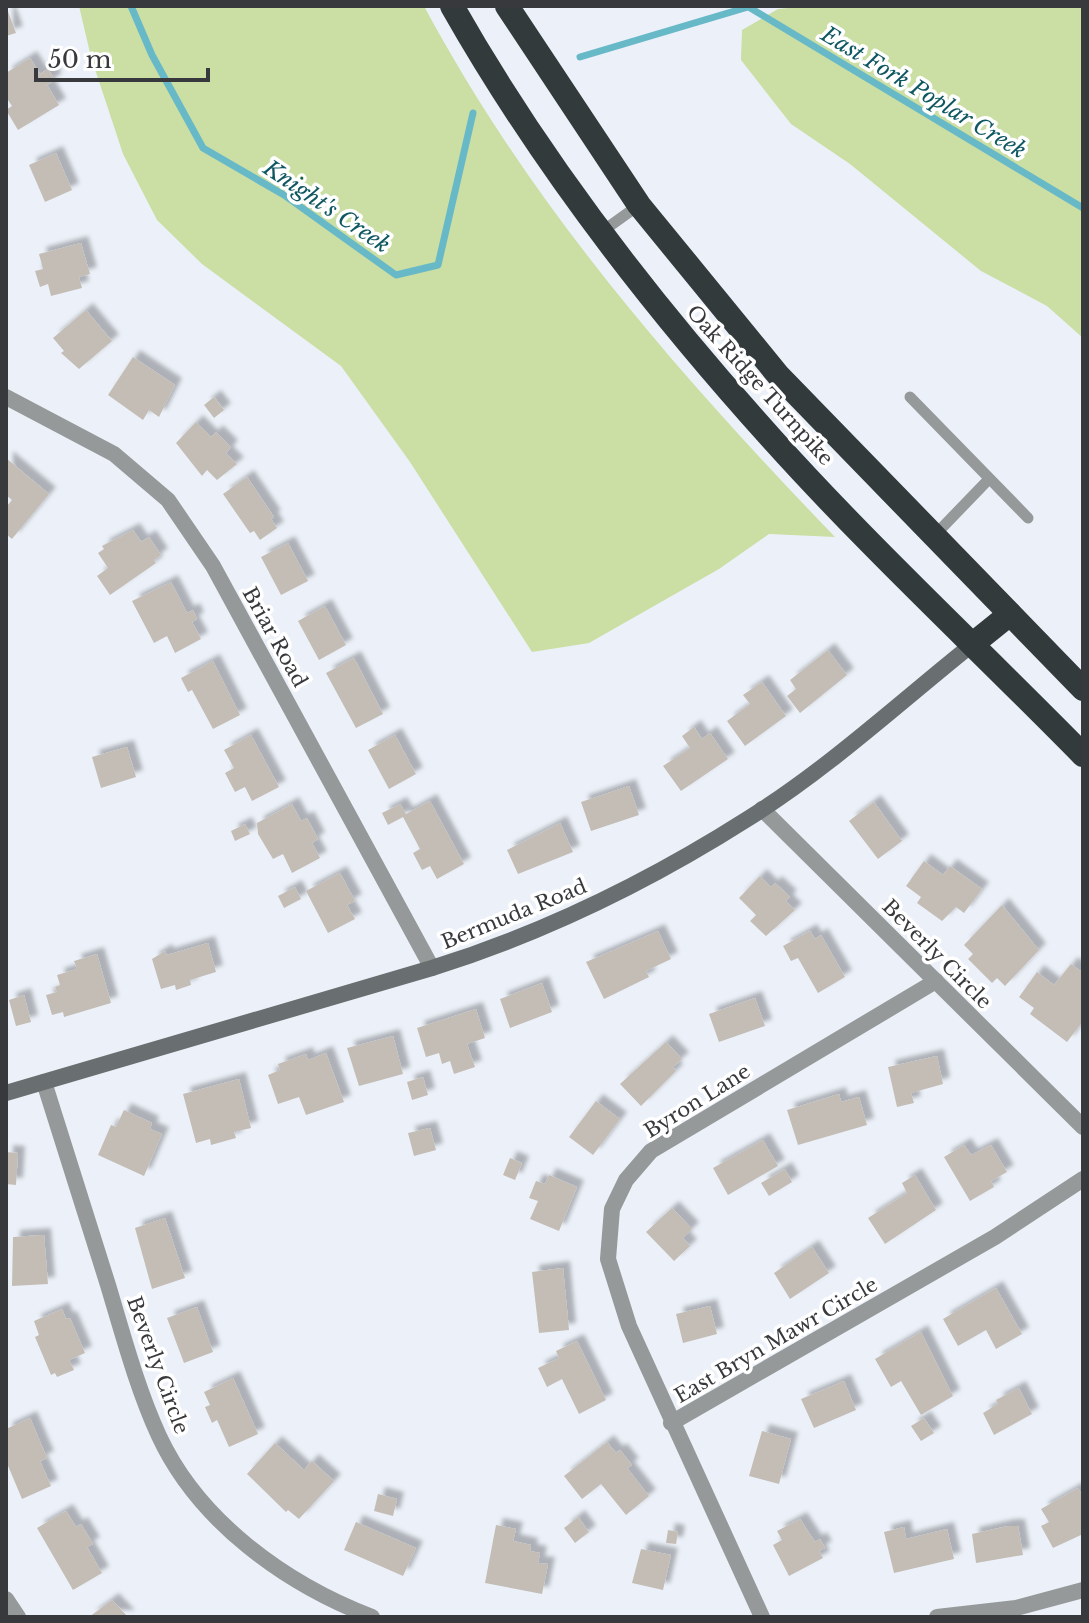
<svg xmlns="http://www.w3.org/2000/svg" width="1089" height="1623" font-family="'Libre Baskerville',serif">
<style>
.green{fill:#cbdea3}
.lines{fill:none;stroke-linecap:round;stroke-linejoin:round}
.stream{stroke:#68b9c7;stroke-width:7}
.building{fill:#c3bdb6;filter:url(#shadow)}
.lane{stroke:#95999a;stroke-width:11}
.street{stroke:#95999a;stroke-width:16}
.secondary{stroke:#696f71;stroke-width:16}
.highway{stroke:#323a3c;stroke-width:24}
.labels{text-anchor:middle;stroke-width:7;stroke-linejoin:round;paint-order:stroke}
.street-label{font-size:20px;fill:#38393c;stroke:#fff}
.water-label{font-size:22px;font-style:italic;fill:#0f5761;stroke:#fff}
</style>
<defs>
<filter id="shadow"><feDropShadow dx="7" dy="-7" stdDeviation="2" flood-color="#0004"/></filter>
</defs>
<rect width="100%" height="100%" fill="#ecf1f9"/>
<!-- green -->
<g class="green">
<path d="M79 6H424C531 206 679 375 835 537L769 534 719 569 589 643 532 652 410 462 341 366 202 264 157 220 123 154 91 57Z"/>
<polygon points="810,6 1083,6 1083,338 1047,306 981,271 850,164 791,124 741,60 742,30 778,9"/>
</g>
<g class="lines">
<!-- stream -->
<g class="stream">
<polyline points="131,6 152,55 203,148 284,195 396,275 438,265 473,113"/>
<polyline points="747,6 1083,208"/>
<polyline points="580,57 748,7"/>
</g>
</g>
<!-- building -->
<g class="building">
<polygon points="6,6 16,33 6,36"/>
<polygon points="30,58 40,74 48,69 55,80 47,85 59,105 18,130 6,110 12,106 6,97 6,73"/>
<polygon points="56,153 72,190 45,202 29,165"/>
<polygon points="81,243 90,274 79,277 82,288 51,296 48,284 40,287 35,271 43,269 39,254"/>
<polygon points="86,310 112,341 79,369 61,353 64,351 53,338"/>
<polygon points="133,357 175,385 159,417 149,410 143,420 108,395"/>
<polygon points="214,397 224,410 214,418 204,405"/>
<polygon points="196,422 211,437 216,432 231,447 226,453 237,464 217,480 207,470 202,476 176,443"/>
<polygon points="6,458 49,494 12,539 6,534 6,507 12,500 6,495"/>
<polygon points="247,477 274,517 271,519 277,528 260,540 254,531 250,533 223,494"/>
<polygon points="133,530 141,542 149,537 161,555 154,560 156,563 110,595 97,576 108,568 98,553 104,549 102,546"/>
<polygon points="288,543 308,581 281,595 261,557"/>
<polygon points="171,582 187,613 193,610 197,619 192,622 201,639 175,653 167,636 154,643 132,601"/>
<polygon points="325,606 346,645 319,660 298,621"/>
<polygon points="828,650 847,675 800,713 787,696 796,689 790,680"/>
<polygon points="354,658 383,714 356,728 326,673"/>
<polygon points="213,661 240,715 213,729 192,690 188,692 181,678"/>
<polygon points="762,682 786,716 745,746 727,721 750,704 743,695"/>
<polygon points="694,727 702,739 710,733 728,759 681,791 663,766 690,748 682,736"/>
<polygon points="251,735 279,787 252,801 245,787 235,792 225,773 234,768 224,750"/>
<polygon points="395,735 416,774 389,789 368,750"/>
<polygon points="127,747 136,777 101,788 92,757"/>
<polygon points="629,786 639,815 591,831 581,802"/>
<polygon points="430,801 464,864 437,879 430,866 422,870 413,853 420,849 403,817 388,825 382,813 400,804 406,814"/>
<polygon points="874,802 902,841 878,859 849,821"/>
<polygon points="292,804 301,821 307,818 318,839 312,843 320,858 292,873 283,854 273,859 258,834 257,823"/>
<polygon points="560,823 573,852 518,874 507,850"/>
<polygon points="245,824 250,834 235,841 231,831"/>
<polygon points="924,861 943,875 950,866 982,889 964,913 956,907 942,921 917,903 921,897 906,886"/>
<polygon points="340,873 355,901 347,905 355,919 328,933 306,891"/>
<polygon points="760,876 771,887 775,883 790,897 786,901 795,910 766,936 750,921 756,915 739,898"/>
<polygon points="295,887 301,899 284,908 278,896"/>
<polygon points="1002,905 1039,950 1005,986 997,978 992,983 968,959 973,954 964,945"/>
<polygon points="658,931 671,959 646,971 649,977 604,999 586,962"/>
<polygon points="810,931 815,939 821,935 845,977 818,993 798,958 791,961 783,946"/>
<polygon points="208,943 216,972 190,980 191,985 176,990 175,985 161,989 152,959 165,951 167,955"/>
<polygon points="97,954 111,1003 64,1017 63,1012 52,1015 46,995 57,992 55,987 60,985 57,975 77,969 74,961"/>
<polygon points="1071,964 1083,973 1083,1021 1067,1042 1030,1014 1034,1008 1019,997 1037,972 1054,985"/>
<polygon points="542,983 552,1012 510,1028 500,999"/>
<polygon points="24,995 31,1022 16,1026 9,1000"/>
<polygon points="755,998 765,1026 719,1042 709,1014"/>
<polygon points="476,1009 485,1038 467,1044 475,1067 454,1074 450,1061 442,1064 439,1053 426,1057 417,1028"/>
<polygon points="393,1036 403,1074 359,1086 347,1048"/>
<polygon points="666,1042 682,1059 673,1067 676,1071 641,1106 620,1084"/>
<polygon points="326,1053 344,1102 306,1115 299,1097 278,1104 268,1075 280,1070 278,1064 306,1054 308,1060"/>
<polygon points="937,1056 943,1084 911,1093 914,1103 897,1107 888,1067"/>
<polygon points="423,1077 428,1095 412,1100 407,1082"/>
<polygon points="239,1079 251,1128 234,1132 236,1138 211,1145 210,1139 196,1143 183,1094"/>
<polygon points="839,1094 841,1102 859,1097 867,1125 798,1145 787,1110"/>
<polygon points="596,1101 620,1119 593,1155 569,1137"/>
<polygon points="124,1110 152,1123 150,1129 162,1134 144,1176 98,1155 111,1125 116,1127"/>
<polygon points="430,1128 436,1150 414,1156 408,1133"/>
<polygon points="763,1140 778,1166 728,1195 713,1168"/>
<polygon points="964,1145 971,1155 991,1145 1007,1172 991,1181 994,1187 970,1201 944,1157"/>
<polygon points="6,1152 18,1153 16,1185 6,1184"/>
<polygon points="510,1158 522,1163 515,1180 503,1175"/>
<polygon points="785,1169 792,1182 769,1196 761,1183"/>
<polygon points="549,1175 577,1187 559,1231 530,1219 538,1201 529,1198 536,1181 545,1184"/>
<polygon points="915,1175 936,1210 885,1244 868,1218 907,1193 902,1183"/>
<polygon points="672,1208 692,1229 683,1238 690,1246 674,1261 646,1232"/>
<polygon points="165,1218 185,1278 152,1289 135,1228"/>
<polygon points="44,1235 48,1284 12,1286 13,1237"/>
<polygon points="812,1247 829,1273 790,1299 774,1273"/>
<polygon points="563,1268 569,1330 539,1333 532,1272"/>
<polygon points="996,1288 1022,1334 996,1349 986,1330 958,1346 943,1319"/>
<polygon points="710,1306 717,1334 683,1343 676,1314"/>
<polygon points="197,1307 213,1352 184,1363 167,1318"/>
<polygon points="62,1309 66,1319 70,1318 85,1353 69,1360 74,1370 57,1377 55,1373 51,1375 35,1337 39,1335 34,1321"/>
<polygon points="921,1332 953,1396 921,1415 901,1381 891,1387 875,1359"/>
<polygon points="577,1341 606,1400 579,1414 562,1379 547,1387 538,1368 559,1358 556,1351"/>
<polygon points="233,1378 258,1434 229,1447 217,1420 212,1423 205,1407 210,1405 204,1392"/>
<polygon points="844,1381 856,1410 814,1428 801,1399"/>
<polygon points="1019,1388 1032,1414 994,1435 983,1413 998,1404 996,1400"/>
<polygon points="30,1418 47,1458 40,1461 51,1486 22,1499 6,1461 6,1429"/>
<polygon points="924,1418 934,1433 921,1441 911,1426"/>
<polygon points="762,1431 791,1439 779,1484 749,1476"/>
<polygon points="607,1442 616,1453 620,1450 632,1465 627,1468 649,1496 626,1515 601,1484 582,1499 564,1476"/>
<polygon points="275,1443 304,1470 312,1461 334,1481 299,1519 288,1510 286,1512 247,1474"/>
<polygon points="1078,1488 1083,1497 1083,1534 1053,1548 1041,1526 1049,1522 1041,1509"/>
<polygon points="378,1494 397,1499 393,1516 374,1511"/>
<polygon points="66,1511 76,1527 81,1524 93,1544 87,1547 102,1573 73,1590 37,1528"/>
<polygon points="578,1517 589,1532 575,1543 564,1528"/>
<polygon points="800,1519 815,1542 820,1539 825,1548 819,1551 823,1558 789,1576 773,1545 782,1540 777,1531"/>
<polygon points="356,1522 416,1548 403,1576 344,1550"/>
<polygon points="496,1525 516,1529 513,1541 531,1545 530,1551 540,1553 538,1563 548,1564 542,1594 485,1583"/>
<polygon points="1008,1526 1018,1526 1023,1555 976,1563 972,1534"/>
<polygon points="904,1527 906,1539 947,1529 954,1559 894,1573 884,1532"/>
<polygon points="668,1530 678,1532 676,1544 666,1543"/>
<polygon points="641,1549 671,1555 663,1590 632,1583"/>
<polygon points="112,1600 128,1617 89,1617"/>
</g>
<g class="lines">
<!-- lane -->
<g class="lane">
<polyline points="600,233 639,205"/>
<polyline points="910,397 1028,518"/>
<polyline points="935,535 989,479"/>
</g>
<!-- street -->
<g class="street">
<polyline points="6,397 114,454 168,500 213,566 432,968"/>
<polyline points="762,809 1083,1127"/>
<path d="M44 1082C65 1150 87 1217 108 1285 123 1335 137 1388 159 1436 199 1522 286 1584 372 1617"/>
<polyline points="671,1423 995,1237 1083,1179"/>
<polyline points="6,1599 18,1617"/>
<polyline points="762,1617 629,1326 608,1259 612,1209 626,1180 651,1151 936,981"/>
<polyline points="937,1617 1016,1608 1083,1590"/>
</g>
<!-- secondary -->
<path class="secondary" d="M6 1093 432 968C544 933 650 881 749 818 829 768 900 702 974 643"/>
<!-- highway -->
<g class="highway">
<path d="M452 6C541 163 651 305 772 439 871 549 980 650 1083 755"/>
<polyline points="507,6 639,205 778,375 1083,689"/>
<polyline points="974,643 1010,614"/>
</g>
</g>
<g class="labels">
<!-- street labels -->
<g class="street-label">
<text transform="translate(760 385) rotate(48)" y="7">Oak Ridge Turnpike</text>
<text transform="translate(275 637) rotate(61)" y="7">Briar Road</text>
<text transform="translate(514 914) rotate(-22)" y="7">Bermuda Road</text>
<text transform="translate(937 954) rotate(45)" y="7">Beverly Circle</text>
<text transform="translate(697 1101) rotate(-32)" y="7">Byron Lane</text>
<text transform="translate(776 1340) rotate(-30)" y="7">East Bryn Mawr Circle</text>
<text transform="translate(158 1365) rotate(70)" y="7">Beverly Circle</text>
</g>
<!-- water labels -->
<g class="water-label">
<text transform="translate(924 92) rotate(31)" y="8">East Fork Poplar Creek</text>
<text transform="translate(327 206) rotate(34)" y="8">Knight's Creek</text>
</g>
</g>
<!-- border -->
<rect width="1089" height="1623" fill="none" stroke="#38393c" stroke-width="16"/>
<!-- scale -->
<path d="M36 68v12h172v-12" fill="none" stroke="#38393c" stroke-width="4"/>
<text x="48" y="68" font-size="24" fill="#38393c" stroke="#ffffff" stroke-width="6" paint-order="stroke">50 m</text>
</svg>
